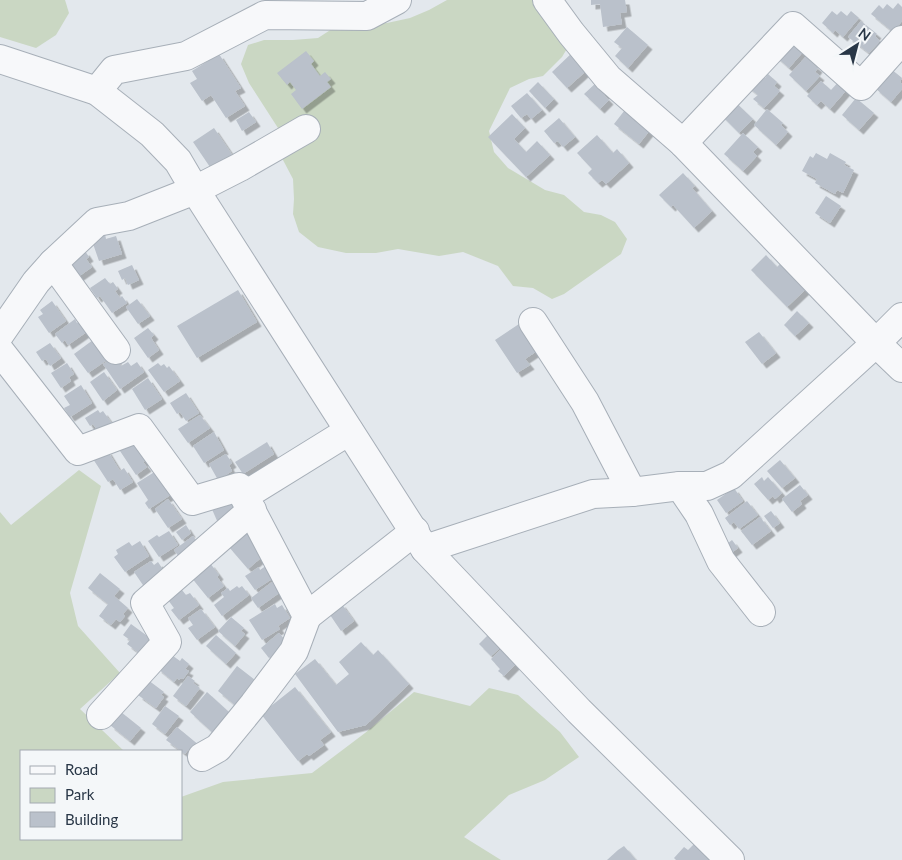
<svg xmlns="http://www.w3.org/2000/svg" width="902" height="860" font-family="Lato,sans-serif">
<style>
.green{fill:#cad7c3}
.building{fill:#bac1cb;filter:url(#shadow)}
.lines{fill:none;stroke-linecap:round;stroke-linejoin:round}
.minor-casing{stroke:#a7afb8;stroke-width:30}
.minor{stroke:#f7f8fa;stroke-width:28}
</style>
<defs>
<filter id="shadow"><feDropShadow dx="4.5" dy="4.5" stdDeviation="0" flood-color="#0004"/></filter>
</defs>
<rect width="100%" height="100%" fill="#e3e8ed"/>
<!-- green -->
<g class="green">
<polygon points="0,0 65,0 69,13 56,35 36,48 0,37"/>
<polygon points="447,0 538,0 568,47 562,57 543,76 529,79 510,88 489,131 494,152 508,168 545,190 564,195 584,212 601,215 615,222 627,239 621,254 564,294 552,299 533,288 513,286 498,266 463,252 439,256 398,249 376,253 346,253 318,247 299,232 293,214 294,199 293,179 283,160 278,128 249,83 241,64 248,45 264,40 293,40 318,38 335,27 387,23 410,18 429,10"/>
<polygon points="79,470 101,486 70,593 78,626 120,673 80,709 124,751 21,751 21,839 181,839 181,797 223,782 312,773 365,733 414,692 470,706 489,688 518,695 560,732 579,757 545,780 509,795 464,837 501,860 0,860 0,512 11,525"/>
</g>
<!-- building -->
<g class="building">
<polygon points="591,0 625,0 627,12 620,13 622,24 603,27 600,4 591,5"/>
<polygon points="898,3 902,7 902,21 893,32 871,14 879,5 883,9 887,4 893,9"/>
<polygon points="832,11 837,15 841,11 847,16 851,11 859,18 843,37 835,30 833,33 822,23"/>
<polygon points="861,21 877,34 875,36 880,41 869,53 848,37"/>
<polygon points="627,27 648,45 628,68 615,56 622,48 614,42"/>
<polygon points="796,39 809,45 789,68 773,54"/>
<polygon points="306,51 314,61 311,64 320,76 325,72 331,79 327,82 331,87 302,109 291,94 296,90 290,82 287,85 277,73"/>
<polygon points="574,51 586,71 567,88 552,72"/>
<polygon points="811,51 819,57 813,64 818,68 815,72 820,76 806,91 789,75"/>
<polygon points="219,54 241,88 235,91 245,106 226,118 211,95 202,101 190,83 197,79 192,71"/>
<polygon points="891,69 902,78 900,82 902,84 902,89 891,102 875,88"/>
<polygon points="759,72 765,78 768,74 777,82 774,86 780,91 764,108 753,99 758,95 747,86"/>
<polygon points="842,78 850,86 830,109 821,101 817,105 807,96 821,81 831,90"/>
<polygon points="538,82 554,99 545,108 529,91"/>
<polygon points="597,82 607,92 604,95 609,100 600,109 584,94"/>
<polygon points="527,93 542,110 531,119 527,114 521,118 511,106"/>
<polygon points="856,98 874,113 859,130 842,115"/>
<polygon points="732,99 753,119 739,133 719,113"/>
<polygon points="628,106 651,129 639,144 614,124"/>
<polygon points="767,109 783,123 781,125 788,132 776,145 754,125"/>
<polygon points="249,112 256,122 242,131 236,120"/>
<polygon points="512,114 525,128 514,139 526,152 537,141 550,155 526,177 488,137"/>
<polygon points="559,118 575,137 563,147 558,141 554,143 544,131"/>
<polygon points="214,128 233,156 212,170 193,142"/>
<polygon points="743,133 758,147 753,152 757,156 743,171 724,154"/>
<polygon points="597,135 613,153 617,149 629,163 606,184 602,180 598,183 588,173 592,169 577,153"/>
<polygon points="816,153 827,159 830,153 846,162 844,165 854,170 843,193 837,190 835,194 815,183 817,179 802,171 810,156 813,158"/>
<polygon points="683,173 695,186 692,188 712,211 694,228 673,205 671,207 659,195"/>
<polygon points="826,196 841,206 830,223 815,213"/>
<polygon points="105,234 106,239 116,236 122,254 99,261 91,238"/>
<polygon points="85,251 89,257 86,259 92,267 78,277 66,258"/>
<polygon points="766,255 777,267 781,263 806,289 787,307 751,270"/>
<polygon points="132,265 139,280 128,285 125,278 122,280 118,271"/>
<polygon points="105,278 110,284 113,282 118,289 115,291 120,298 122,296 127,303 112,313 100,296 97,298 90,288"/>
<polygon points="238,290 257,322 197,358 177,326"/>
<polygon points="137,299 150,316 138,324 126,307"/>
<polygon points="52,301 66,321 49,333 38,317 43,314 40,310"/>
<polygon points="797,311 809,323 795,336 784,325"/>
<polygon points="75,319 77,323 81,320 88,331 68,345 65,340 62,343 55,334"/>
<polygon points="519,324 537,351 525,359 530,365 517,373 495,340"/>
<polygon points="148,328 154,335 151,338 159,350 148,358 134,338"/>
<polygon points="759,332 776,353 762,364 745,342"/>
<polygon points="93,340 107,360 88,373 74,354"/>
<polygon points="50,343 61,358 50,366 46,359 42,361 36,352"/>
<polygon points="115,357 121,366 128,362 131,366 137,362 144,372 120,389 103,364"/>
<polygon points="67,363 74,374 69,377 71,381 61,388 51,373"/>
<polygon points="158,363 161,366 164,364 167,368 169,366 180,381 164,392 148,370"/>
<polygon points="104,372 117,390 103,401 90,382"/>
<polygon points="148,378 162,399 145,410 132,389"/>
<polygon points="81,385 92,403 70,417 64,408 70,405 64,396"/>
<polygon points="186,393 199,413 186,421 180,412 177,414 170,403"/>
<polygon points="98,410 100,413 103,411 113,425 100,434 93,424 90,426 85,418"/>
<polygon points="200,415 210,428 188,443 178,429"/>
<polygon points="214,432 224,450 204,463 193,446"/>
<polygon points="137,440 149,458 143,462 147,467 136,475 120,451"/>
<polygon points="267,442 274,454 243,474 235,462"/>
<polygon points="107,450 120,471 124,468 133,482 120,490 113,479 108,482 93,459"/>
<polygon points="226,454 232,463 229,465 232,471 218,480 209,464"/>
<polygon points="780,460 795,478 782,488 767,471"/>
<polygon points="156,471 172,494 149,509 145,503 148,500 137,483"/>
<polygon points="762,477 764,481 768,477 782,493 775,499 773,496 768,500 754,484"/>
<polygon points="800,485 808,495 800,501 802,504 792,512 782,499"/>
<polygon points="734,488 743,501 726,513 717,500"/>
<polygon points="233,498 238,510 218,523 211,507"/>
<polygon points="168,499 182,519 168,528 155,509"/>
<polygon points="747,501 758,515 739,529 734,522 730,525 725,518"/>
<polygon points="771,511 780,523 773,528 764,516"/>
<polygon points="760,517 771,531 752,545 741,531"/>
<polygon points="186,525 191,533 182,540 176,532"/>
<polygon points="169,531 178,545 159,557 148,541 157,535 159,537"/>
<polygon points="248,531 256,540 253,543 263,556 248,569 229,547"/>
<polygon points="193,536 201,547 182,561 174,550"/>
<polygon points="732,540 738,548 727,556 722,548"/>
<polygon points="140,541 149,556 125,572 114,557 118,554 116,550 129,542 132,546"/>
<polygon points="151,561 154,565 158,562 166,574 145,588 134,572"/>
<polygon points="210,563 219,575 217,577 224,586 208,598 191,577"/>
<polygon points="267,565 275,577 255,590 245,576 259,567 260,570"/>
<polygon points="100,573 120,589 114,596 128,608 123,614 125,616 120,622 116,619 111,625 99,616 108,604 88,588"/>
<polygon points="272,582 279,593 258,608 251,598"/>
<polygon points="237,586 239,588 242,586 249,595 222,616 214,605 224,597 221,593 228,588 230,591"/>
<polygon points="182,590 186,595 190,593 199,605 179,620 171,610 174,608 168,600"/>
<polygon points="341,603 354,621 341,631 328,612"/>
<polygon points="275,604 277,608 282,605 290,618 278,626 280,629 262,640 249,620"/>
<polygon points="201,609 215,627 197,640 188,628 193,625 188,618"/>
<polygon points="231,617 244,628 241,631 245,634 235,646 218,631"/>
<polygon points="131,624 150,638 139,653 127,644 130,640 123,635"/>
<polygon points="279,633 288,643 269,658 261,648"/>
<polygon points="216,635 236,653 226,664 206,646"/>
<polygon points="488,635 500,648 491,656 479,644"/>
<polygon points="361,642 373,655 378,650 409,684 366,725 338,732 295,674 315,659 336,685 349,674 339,662"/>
<polygon points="501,649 516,664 504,676 498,671 500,669 491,659"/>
<polygon points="169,653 180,661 182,658 189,664 185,669 189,671 183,679 181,678 179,680 177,678 174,682 157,668"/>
<polygon points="237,666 255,680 235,705 218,691"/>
<polygon points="188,676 195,681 193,683 200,688 186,706 173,696"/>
<polygon points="148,680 164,692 161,695 164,697 156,708 138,695"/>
<polygon points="295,687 331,732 320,740 324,745 309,756 307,754 298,761 261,714"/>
<polygon points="207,692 230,713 213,733 190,712"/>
<polygon points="165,706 179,716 165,734 152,724"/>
<polygon points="121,712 141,728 130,741 110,725"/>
<polygon points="177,727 200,746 194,754 188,750 185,754 166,740"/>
<polygon points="695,843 713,860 676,860 674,858 684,847 688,850"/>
<polygon points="624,846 636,860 607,860 618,850"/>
</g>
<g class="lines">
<defs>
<g id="minor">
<polyline points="547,0 571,33 608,78 683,143 876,343 902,368"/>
<polyline points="0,59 97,91 152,134 178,161 195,190 425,549 579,711 730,860"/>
<polyline points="97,91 114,70 186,56 265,15 367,16 397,0"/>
<polyline points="683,143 793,26 861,86 902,40"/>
<polyline points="53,263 116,350"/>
<polyline points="533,322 585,402 632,492"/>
<polyline points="0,334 36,282 53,263 97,222 129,216 195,190 240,167 306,129"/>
<polyline points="0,351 78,451 139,428 192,501 239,487 307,616 294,651 254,704 218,748 202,757"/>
<polyline points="680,486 699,514 721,561 761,612"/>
<polyline points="244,496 349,431"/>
<polyline points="425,549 593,494 632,492 680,486 707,486 731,475 876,343 902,317"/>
<polyline points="307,616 415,531"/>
<polyline points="101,715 167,642 145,603 252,510"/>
</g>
</defs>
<!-- minor casing -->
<use href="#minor" class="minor-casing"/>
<!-- minor -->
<use href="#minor" class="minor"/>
</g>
<!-- legend -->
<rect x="20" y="750" width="162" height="90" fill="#f4f7f9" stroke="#a3aab2"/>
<rect x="30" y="766" width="25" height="8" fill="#f7f8fa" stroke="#a3aab2"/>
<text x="65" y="775" font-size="15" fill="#293747">Road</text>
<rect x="30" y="788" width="25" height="15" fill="#cad7c3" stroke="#a3aab2"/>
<text x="65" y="800" font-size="15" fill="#293747">Park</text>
<rect x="30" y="812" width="25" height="15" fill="#bac1cb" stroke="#a3aab2"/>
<text x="65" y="825" font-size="15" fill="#293747">Building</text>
<!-- north arrow -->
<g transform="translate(857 45) rotate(36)" stroke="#f4f7f9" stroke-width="4" paint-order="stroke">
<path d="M0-4L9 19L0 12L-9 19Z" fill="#293747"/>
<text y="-8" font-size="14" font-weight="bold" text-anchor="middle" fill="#293747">N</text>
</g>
</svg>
